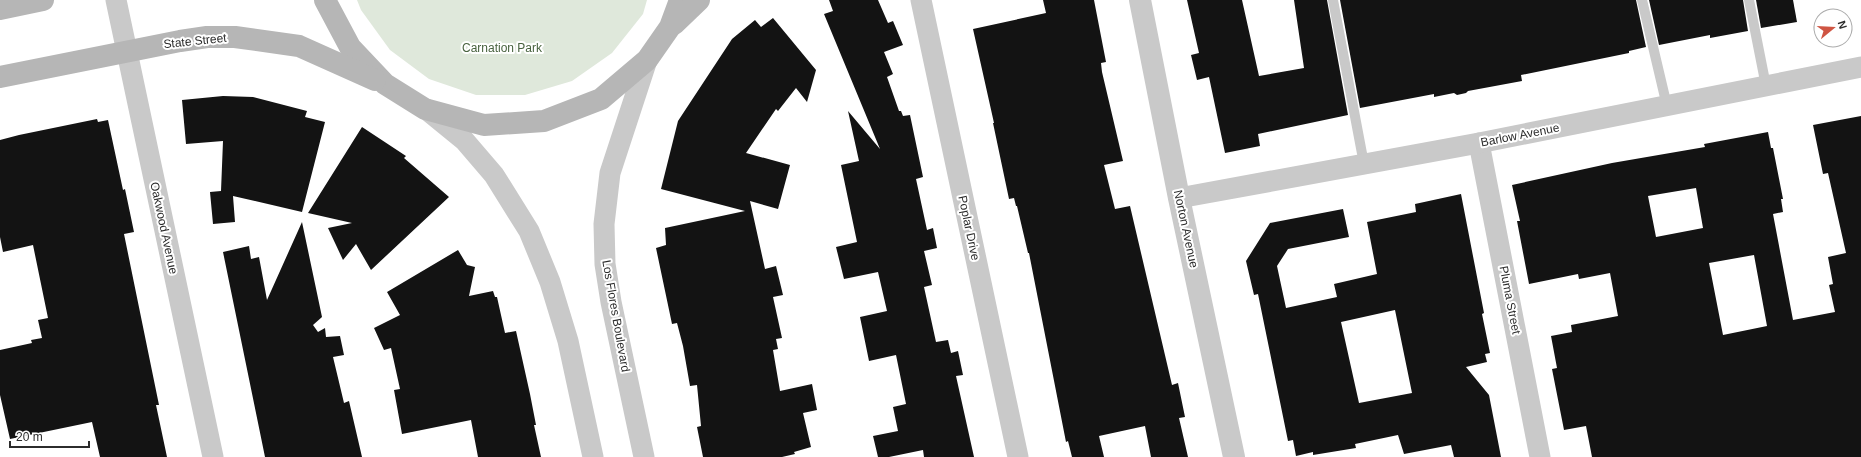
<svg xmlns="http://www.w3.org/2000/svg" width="1861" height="457" font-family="Helvetica,sans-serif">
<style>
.green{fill:#dfe8db}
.building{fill:#131313;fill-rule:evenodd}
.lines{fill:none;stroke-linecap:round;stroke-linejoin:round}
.service{stroke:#c9c9c9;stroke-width:10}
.minor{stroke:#c9c9c9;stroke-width:21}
.tertiary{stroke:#c9c9c9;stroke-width:22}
.secondary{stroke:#b6b6b6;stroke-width:22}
.labels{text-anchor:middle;stroke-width:4;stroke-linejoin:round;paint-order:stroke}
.street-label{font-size:12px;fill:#2c2c2c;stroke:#fff}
.park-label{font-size:12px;fill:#48623f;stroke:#fff}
</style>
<rect width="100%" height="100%" fill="#fff"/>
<!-- green -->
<polygon class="green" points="357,0 647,0 643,14 612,53 572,81 525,95 476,95 429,79 390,50 361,10"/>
<!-- building -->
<g class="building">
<polygon points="829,0 878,0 888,23 893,21 903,45 884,52 893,74 887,77 899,111 901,111 903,116 910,115 923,177 916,179 927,230 933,228 937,248 924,251 932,285 924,287 936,342 948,340 951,353 958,351 963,375 956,376 974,457 924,457 923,450 889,457 878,457 873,436 898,431 893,407 906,404 896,355 869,361 860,317 887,311 878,272 844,279 836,247 857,242 841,165 859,161 848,111 880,149 824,14 833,11"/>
<polygon points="1043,0 1094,0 1106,62 1101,63 1102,72 1123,161 1104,165 1115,209 1130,206 1172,385 1178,383 1185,417 1179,418 1188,457 1151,457 1145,426 1099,436 1104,457 1072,457 1068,441 1066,442 1029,253 1028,253 1017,206 1016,206 1014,198 1009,199 993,123 994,123 973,29 1046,13"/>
<polygon points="1187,0 1242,0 1259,76 1304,68 1294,0 1327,0 1348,115 1258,134 1260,146 1225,153 1209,77 1197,80 1191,55 1199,53"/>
<polygon points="1340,0 1636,0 1646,47 1629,51 1629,53 1521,75 1522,81 1468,91 1466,93 1457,95 1454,93 1434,97 1434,94 1360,108"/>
<polygon points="1649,0 1743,0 1748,31 1710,38 1710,35 1659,45"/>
<polygon points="1756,0 1793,0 1797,22 1761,28"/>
<polygon points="773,18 816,70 807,102 796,88 778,111 776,109 746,153 790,165 778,209 750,201 765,269 776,266 783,295 773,297 782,338 776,339 778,349 773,350 780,391 812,384 817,410 803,413 811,447 794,452 795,454 782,457 703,457 697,427 701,426 697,385 690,386 683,346 677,323 672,324 656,248 666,245 665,228 745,211 661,189 678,121 732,39 755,20 761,27"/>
<polygon points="223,96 253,97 307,111 305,117 325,122 302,212 233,196 235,222 213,224 210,192 221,191 223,141 186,144 182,100"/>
<path d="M1861 116V457H1592L1586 426 1564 430 1552 369 1557 368 1551 336 1572 332 1571 325 1618 316 1610 273 1579 279 1578 274 1529 284 1517 221H1520L1512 185 1612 163 1705 147 1704 144 1768 132 1771 148H1773L1783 199H1781L1783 212 1773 214 1793 320 1835 312 1829 285 1833 284 1828 257 1846 253 1828 173 1823 174 1813 125ZM1696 188 1703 228 1656 237 1648 196ZM1754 255 1767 326 1723 335 1709 263Z"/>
<polygon points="97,119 98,122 108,120 123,190 125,189 134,232 124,234 159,405 156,405 167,457 100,457 92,422 10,439 0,395 0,350 32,343 31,340 42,338 38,320 48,318 33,245 3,252 0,237 0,140 19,135"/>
<polygon points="362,127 406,156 404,158 449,197 371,270 356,244 343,260 328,228 352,223 308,213"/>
<path d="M1461 194 1484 313 1482 314 1490 353 1485 354 1487 362 1466 367 1489 395 1501 457H1454L1451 445 1404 454 1398 435 1355 444 1356 448 1313 455V452L1296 456 1293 440 1288 441 1258 294 1254 295 1246 261 1270 223 1343 209 1349 237 1288 249 1277 266 1286 308 1337 297 1334 284 1377 274 1367 222 1416 212 1415 204ZM1395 310 1412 393 1359 403 1341 322Z"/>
<polygon points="302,222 322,317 313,325 318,332 325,328 326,337 340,336 344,355 333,357 344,403 349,401 362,457 265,457 223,252 249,246 251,259 259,257 267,300"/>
<polygon points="458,250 467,265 475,267 469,296 493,291 495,297 497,297 505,333 516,331 530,394 536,425 534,425 541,457 478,457 471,420 402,434 394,390 400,389 391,348 384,350 374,328 400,315 387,292"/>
</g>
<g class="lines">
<!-- service -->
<g class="service">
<polyline points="1333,0 1364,164"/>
<polyline points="1642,0 1667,106"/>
<polyline points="1749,0 1766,86"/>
</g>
<!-- minor -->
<g class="minor">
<polyline points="116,0 213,457"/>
<polyline points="921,0 1018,457"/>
<polyline points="426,109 464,140 494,175 529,231 550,282 568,341 593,457"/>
<polyline points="1479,143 1540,457"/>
<polyline points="1179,198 1479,143 1861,67"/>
<polyline points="644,457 611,302 605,264 604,224 610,173 647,60"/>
</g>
<!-- tertiary -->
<polyline class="tertiary" points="1140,0 1179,198 1234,457"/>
<!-- secondary -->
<g class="secondary">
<polyline points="325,0 350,47 385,84 425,109 484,125 544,121 601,99 647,60 670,27 680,0"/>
<polyline points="0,9 43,0"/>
<polyline points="674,24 699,0"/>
<polyline points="0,77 180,41 207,37 235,37 299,46 375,80"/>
</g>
</g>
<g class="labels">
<!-- street labels -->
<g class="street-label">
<text transform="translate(195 41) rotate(-6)" y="4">State Street</text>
<text transform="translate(1520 135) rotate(-11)" y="4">Barlow Avenue</text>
<text transform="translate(164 228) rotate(78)" y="4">Oakwood Avenue</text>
<text transform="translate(969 228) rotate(78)" y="4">Poplar Drive</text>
<text transform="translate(1186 229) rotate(78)" y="4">Norton Avenue</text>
<text transform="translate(1510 300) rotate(79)" y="4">Pluma Street</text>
<text transform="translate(616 316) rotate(80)" y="4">Los Flores Boulevard</text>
</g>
<!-- park labels -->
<g class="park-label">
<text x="502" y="52">Carnation Park</text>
</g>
</g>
<!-- north arrow -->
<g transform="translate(1833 28) rotate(72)"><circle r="19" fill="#ffffff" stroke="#ababab"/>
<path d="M0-3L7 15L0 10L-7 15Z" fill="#cf5543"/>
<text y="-6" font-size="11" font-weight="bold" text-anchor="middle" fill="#2c2c2c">N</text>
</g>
<!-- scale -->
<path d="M10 441v6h79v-6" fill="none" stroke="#2c2c2c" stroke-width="2"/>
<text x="16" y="441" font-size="12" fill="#2c2c2c" stroke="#ffffff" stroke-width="3" paint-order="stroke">20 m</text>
</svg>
